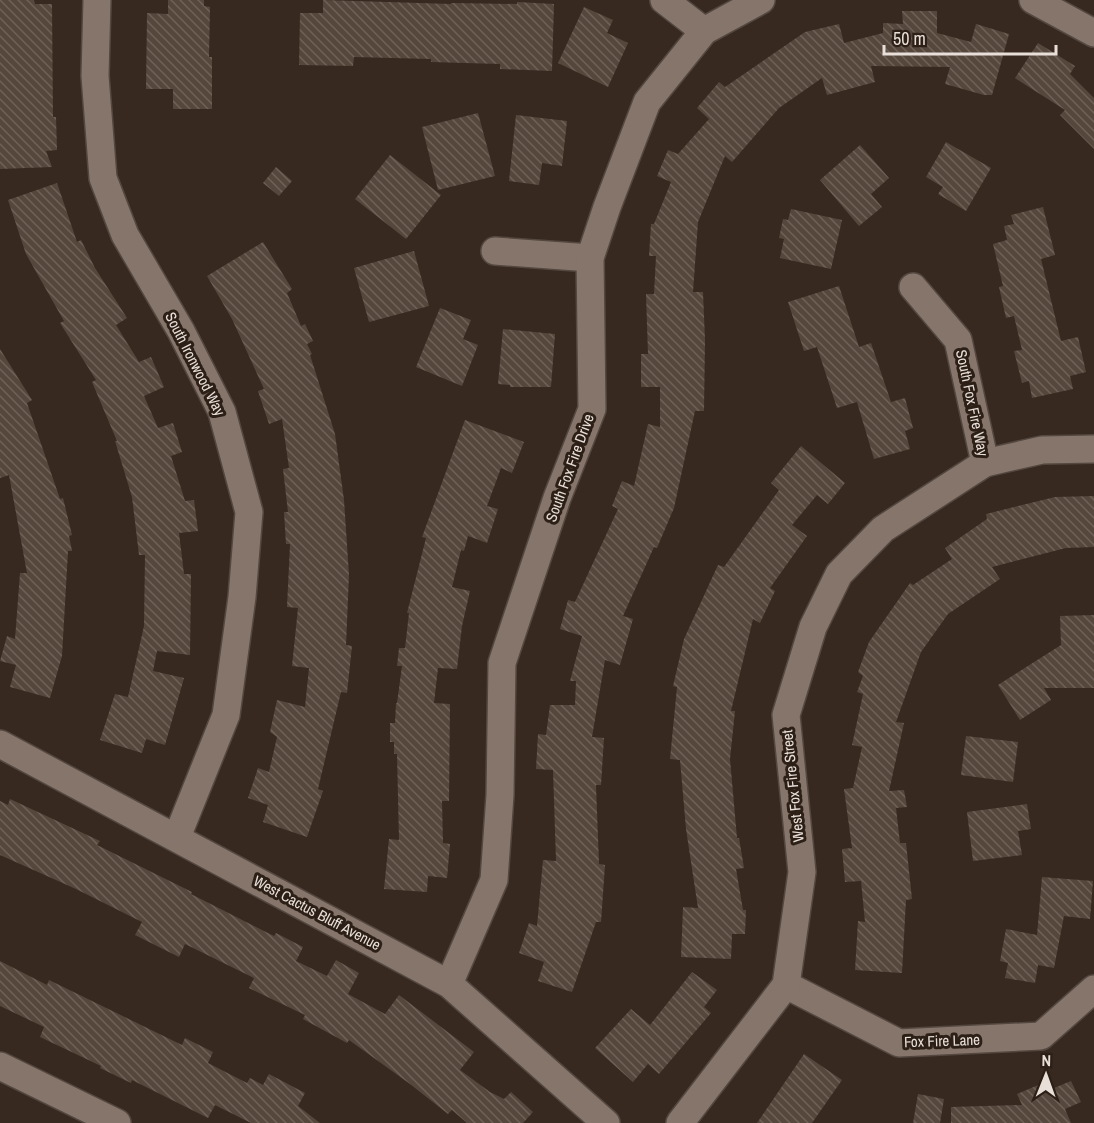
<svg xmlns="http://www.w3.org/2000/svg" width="1094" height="1123" font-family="'Archivo Narrow',sans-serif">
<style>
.building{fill:url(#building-back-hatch)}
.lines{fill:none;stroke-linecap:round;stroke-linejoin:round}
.minor-casing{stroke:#53473f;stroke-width:30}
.minor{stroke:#86756b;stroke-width:27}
.labels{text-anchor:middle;stroke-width:6;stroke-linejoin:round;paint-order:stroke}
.street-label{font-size:15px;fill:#e9dfd9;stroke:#2c1f16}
</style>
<defs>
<pattern id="building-back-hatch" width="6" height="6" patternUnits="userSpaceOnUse" patternTransform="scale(1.5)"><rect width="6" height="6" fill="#56473d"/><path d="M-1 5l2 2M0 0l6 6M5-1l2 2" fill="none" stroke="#6e6158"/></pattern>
</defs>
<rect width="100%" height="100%" fill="#372920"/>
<!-- building -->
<g class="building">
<polygon points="0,0 34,0 35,4 52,4 53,117 56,117 57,150 46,151 52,167 0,169"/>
<polygon points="168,0 204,0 204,6 210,7 209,57 212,57 212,109 173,109 173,89 146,89 147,13 168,14"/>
<polygon points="323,0 451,4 451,3 517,4 517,2 554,4 552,71 500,69 500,64 431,62 431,59 354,57 353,66 299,65 300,13 323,13"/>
<polygon points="584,7 613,20 607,33 628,43 608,87 558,63"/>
<polygon points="902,11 937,11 937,33 971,42 976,24 1009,34 992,95 984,95 945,84 950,67 871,66 875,82 827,95 822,78 779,108 732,162 725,156 698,222 693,292 703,292 705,340 704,411 695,411 674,508 657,548 654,547 623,616 633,619 620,665 605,660 592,737 604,738 601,785 596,785 599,864 605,865 601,922 596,922 572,992 538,981 544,962 519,953 529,923 537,926 543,860 556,861 553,770 536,769 538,734 546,735 550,705 575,705 576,681 570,681 582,636 560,629 568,600 575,602 618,509 612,506 622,481 634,486 648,424 660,427 660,387 641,387 641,354 648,354 646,294 654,294 656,256 649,256 651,224 654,224 671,182 657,176 668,150 678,154 709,119 697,108 719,82 725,87 805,32 839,24 844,43 883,33 883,23 903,24"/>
<polygon points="1038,43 1075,66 1070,74 1094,98 1094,149 1060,115 1065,110 1015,78"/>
<polygon points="478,113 495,176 438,190 422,127"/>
<polygon points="516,115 567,121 562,166 542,163 539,185 509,181"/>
<polygon points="946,142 991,168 966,211 938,194 943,187 926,177"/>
<polygon points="860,145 889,178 871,194 882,207 859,226 820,180"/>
<polygon points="390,155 441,195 406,239 355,199"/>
<polygon points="276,167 292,181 279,196 263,183"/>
<polygon points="57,183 77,242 81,240 95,268 127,318 116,325 139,362 151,357 164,387 144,396 158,428 173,423 182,452 171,456 185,501 194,500 198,531 179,533 184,574 191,574 190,655 157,651 153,671 184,678 165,745 146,739 142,753 100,740 115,694 128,697 144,626 145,555 139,555 132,497 115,441 117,441 92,382 96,380 60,323 64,321 26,254 8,200"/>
<polygon points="1043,207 1055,255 1041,259 1061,341 1078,337 1086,372 1070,376 1073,389 1032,398 1029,381 1022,383 1014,351 1022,350 1014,316 1006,318 999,287 1003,286 993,244 1007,240 1004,226 1014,224 1011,215"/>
<polygon points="791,209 842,220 831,269 780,258 784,239 779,238 783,219 788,220"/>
<polygon points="263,242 292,289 287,293 301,326 305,324 313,341 307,344 312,354 310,355 335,434 344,500 349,575 346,645 352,646 347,693 341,692 318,789 323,791 307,837 263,822 268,805 248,798 258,768 269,772 277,737 270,732 277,700 305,707 309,668 292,666 298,608 287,607 290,544 286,544 284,512 288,512 283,469 289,468 282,419 269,424 258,391 264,389 232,319 207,276"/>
<polygon points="414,251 429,306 369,322 354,268"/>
<polygon points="839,286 859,347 871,343 891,402 905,398 913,428 905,431 910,449 874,459 857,402 837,408 817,347 804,351 788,302"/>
<polygon points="440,308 471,320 463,339 478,345 462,386 416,367"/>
<polygon points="503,329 555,334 551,387 510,387 510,385 498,384"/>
<polygon points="0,349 32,400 27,403 60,499 63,498 72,535 69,536 72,551 68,551 62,656 50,698 10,687 16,665 0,661 7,636 15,639 20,573 27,573 9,475 0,478"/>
<polygon points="465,420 524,442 512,473 501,468 487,506 498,509 487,543 468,536 464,551 461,550 452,587 470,591 462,626 457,669 438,668 434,703 450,704 449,801 442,801 443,843 450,844 447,878 428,876 427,892 384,889 389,839 399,840 397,754 394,754 394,742 390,742 390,723 395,723 396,703 397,703 402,666 397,666 399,648 405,648 409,613 407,613 426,538 422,537"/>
<polygon points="801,446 845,483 828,504 817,495 792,525 807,536 770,588 775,591 760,623 753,619 731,711 735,711 730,759 737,838 739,838 744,868 736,869 743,910 746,910 745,934 732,934 731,959 681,957 683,907 698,908 686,829 680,760 670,759 677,687 673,686 684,639 718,565 724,567 779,490 771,483"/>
<polygon points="1094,496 1094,547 1066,548 992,567 1000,579 948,614 921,652 896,722 904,723 889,791 904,790 907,807 896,808 900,843 906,843 912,899 906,900 902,973 855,970 858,921 865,922 861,881 845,882 842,849 852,848 844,789 853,788 862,747 852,745 863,694 857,692 863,676 858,672 869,642 910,583 913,585 952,559 945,548 987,519 986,514 1055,497"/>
<polygon points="1094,615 1094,688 1044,688 1051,700 1020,720 998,685 1061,645 1060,616"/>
<polygon points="966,736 1018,742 1013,782 961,775"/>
<polygon points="10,799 100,841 97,845 192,892 191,894 274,936 276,933 303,947 296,961 327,976 336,960 359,973 348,994 385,1014 399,995 474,1052 460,1070 490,1092 504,1099 511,1092 533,1112 523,1123 467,1123 452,1110 448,1114 410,1084 349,1040 347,1043 303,1019 305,1015 249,988 254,978 185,944 179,957 135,935 142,922 76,889 0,855 0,801 8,805"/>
<polygon points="1027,804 1031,829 1018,831 1022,855 973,861 967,812"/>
<polygon points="1042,877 1093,881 1090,919 1064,916 1054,968 1038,965 1035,983 1005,978 1008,963 1000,961 1006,929 1037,935"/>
<polygon points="0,961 47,985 49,980 182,1045 185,1038 213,1052 208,1063 247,1083 250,1078 263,1085 269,1074 305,1093 298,1106 320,1123 251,1123 215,1105 208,1118 132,1080 131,1083 100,1068 101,1066 40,1037 44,1027 0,1006"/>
<polygon points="692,972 717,990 704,1007 711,1013 659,1074 648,1064 633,1082 595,1048 631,1009 650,1025"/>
<polygon points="804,1054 842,1080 812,1123 757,1123"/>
<polygon points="1050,1080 1054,1088 1071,1081 1081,1102 1065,1109 1071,1123 951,1123 951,1107 1022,1105 1017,1094"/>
<polygon points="918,1094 944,1099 940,1123 913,1123"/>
</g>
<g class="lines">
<defs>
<g id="minor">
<polyline points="97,0 95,76 103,178 125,235 181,331 222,412 249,512 242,597 226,715 177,837"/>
<polyline points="664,0 704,31"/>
<polyline points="1033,0 1094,33"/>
<polyline points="495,251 590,258"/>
<polyline points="913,287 958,340 985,463"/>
<polyline points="0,744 449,984 606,1123"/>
<polyline points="449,984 494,880 500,795 502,663 557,498 592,409 590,258 607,207 647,102 704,31 761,0"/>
<polyline points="786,985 899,1043 1041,1036 1094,989"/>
<polyline points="0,1066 117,1123"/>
<polyline points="680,1123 786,985 802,872 786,715 813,627 839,574 883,529 985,463 1042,450 1094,449"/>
</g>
</defs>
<!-- minor casing -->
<use href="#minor" class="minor-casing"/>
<!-- minor -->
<use href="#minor" class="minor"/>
</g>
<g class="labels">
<!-- street labels -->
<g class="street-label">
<text transform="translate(195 364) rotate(63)" y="5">South Ironwood Way</text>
<text transform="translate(972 403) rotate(78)" y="5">South Fox Fire Way</text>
<text transform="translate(570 468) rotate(-70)" y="5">South Fox Fire Drive</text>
<text transform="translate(793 786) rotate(-96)" y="5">West Fox Fire Street</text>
<text transform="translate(317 913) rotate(28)" y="5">West Cactus Bluff Avenue</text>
<text transform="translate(942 1041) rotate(-2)" y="5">Fox Fire Lane</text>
</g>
</g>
<!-- north arrow -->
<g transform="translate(1046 1075) rotate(1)" stroke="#2c1f16" stroke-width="4.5" paint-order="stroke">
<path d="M0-4.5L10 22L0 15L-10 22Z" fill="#e9dfd9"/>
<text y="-9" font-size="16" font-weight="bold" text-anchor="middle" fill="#e9dfd9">N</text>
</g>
<!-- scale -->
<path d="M884 45v9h172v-9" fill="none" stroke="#e9dfd9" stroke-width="3"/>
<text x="893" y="45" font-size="18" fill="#e9dfd9" stroke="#2c1f16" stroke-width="4.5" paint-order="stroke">50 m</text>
</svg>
